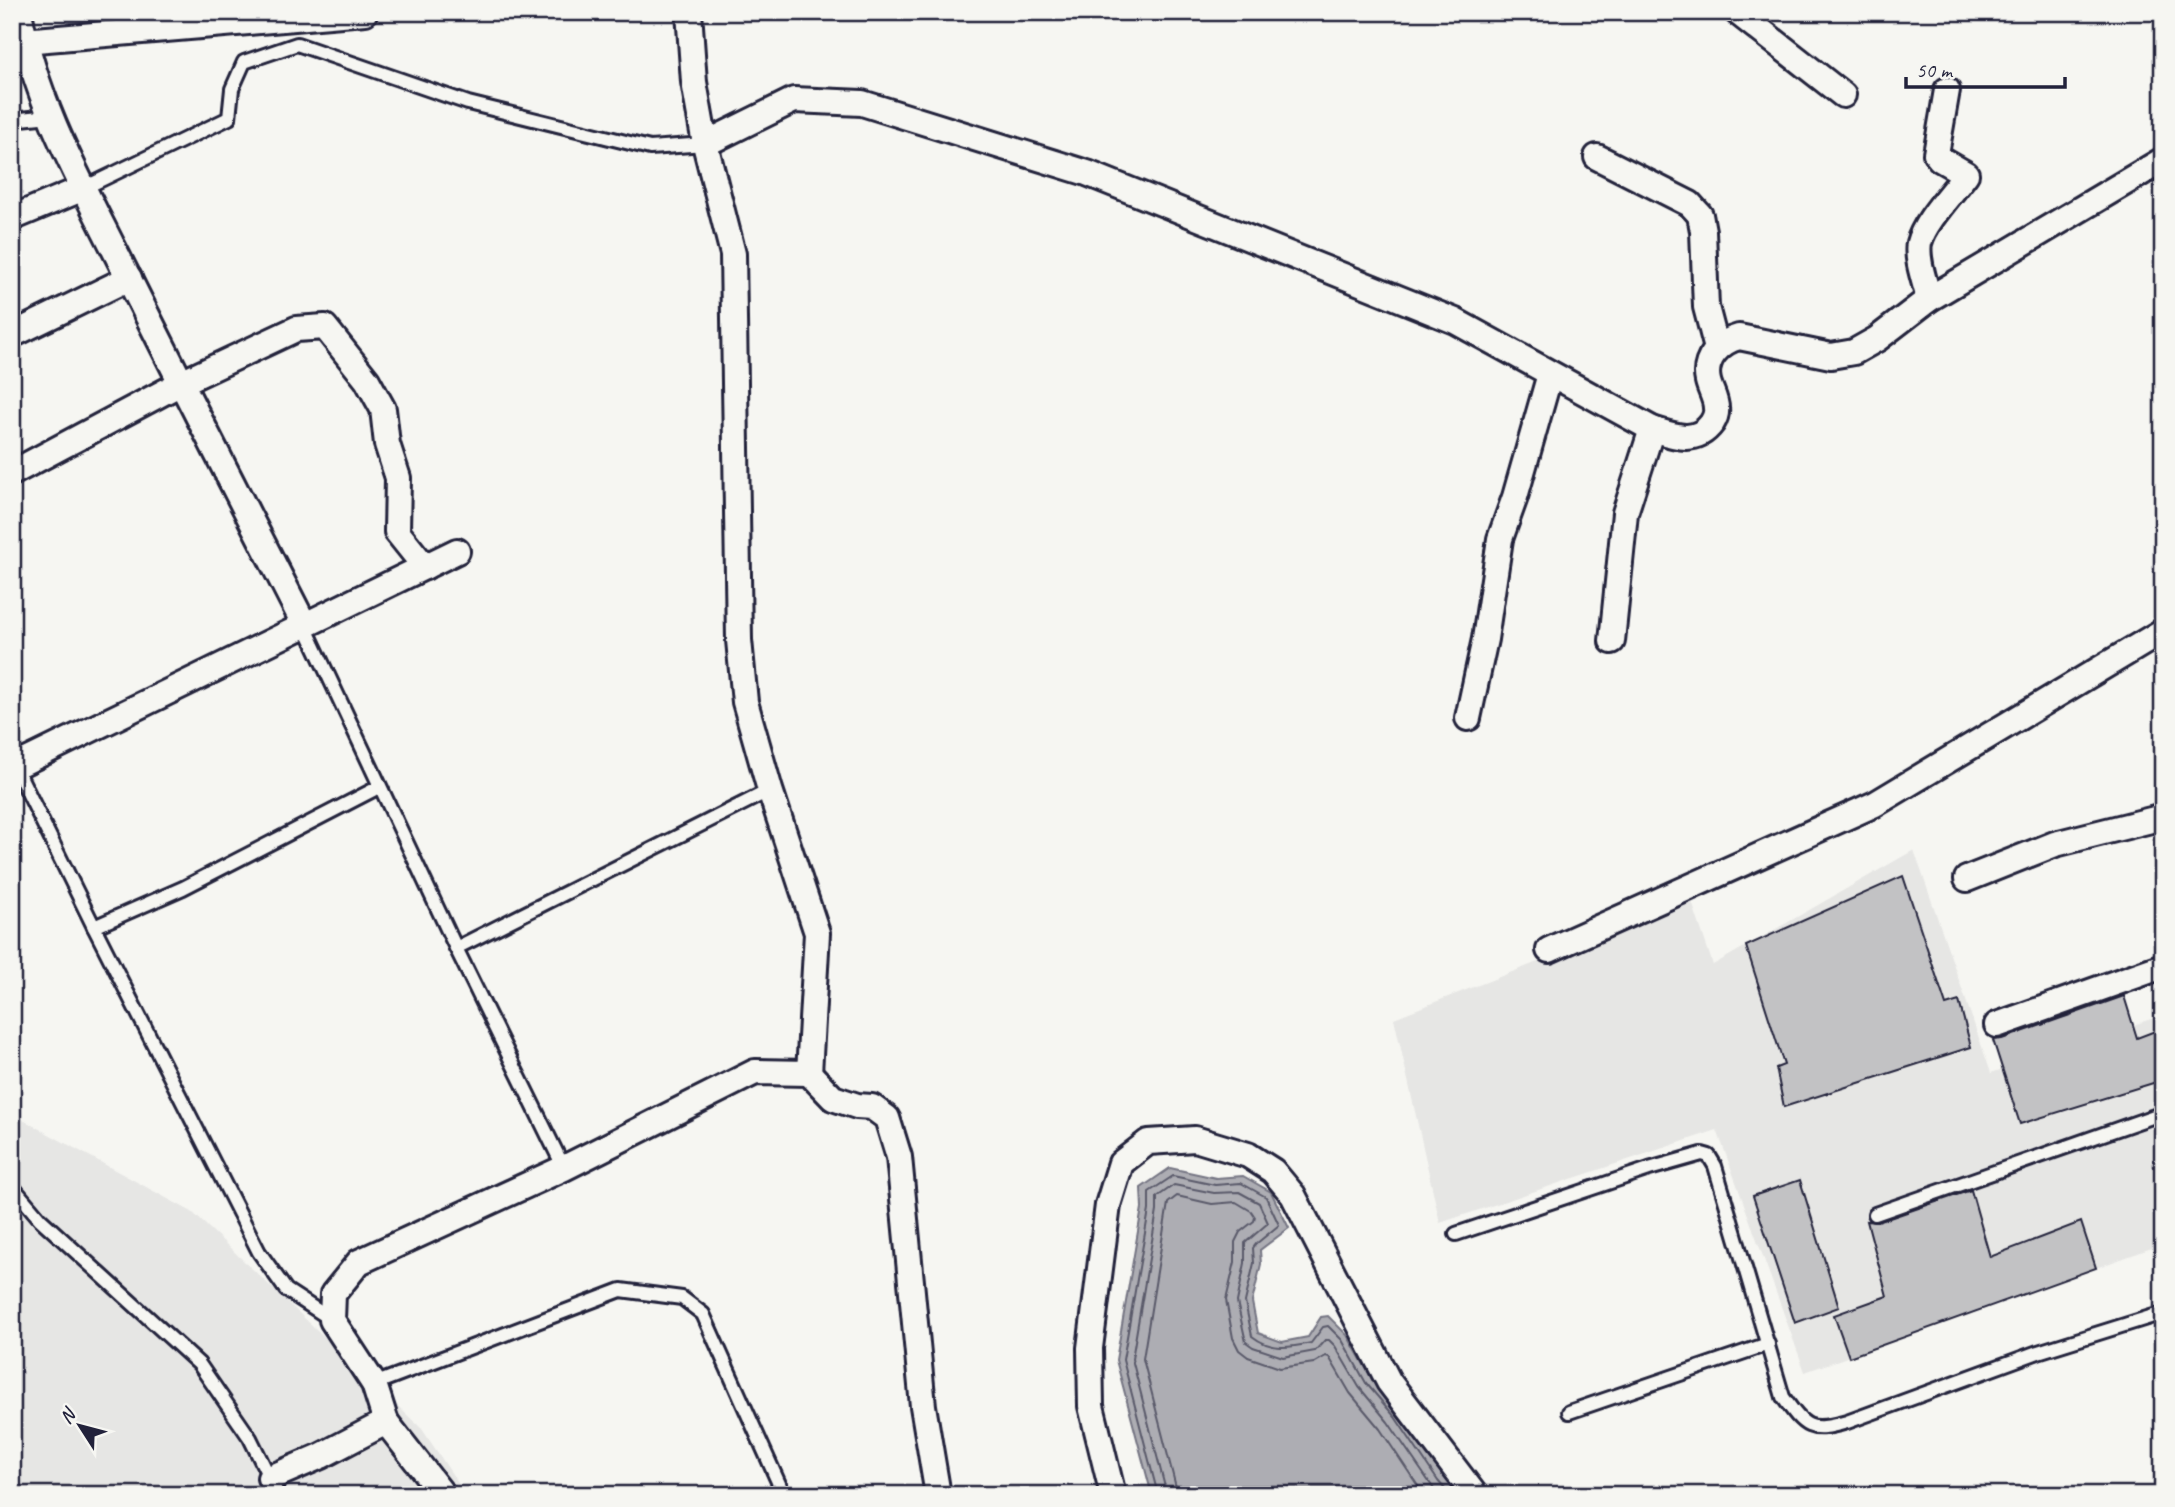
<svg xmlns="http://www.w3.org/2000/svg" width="2175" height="1507" font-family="Caveat,sans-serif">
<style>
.built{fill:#e6e6e4}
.water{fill:#adadb3;stroke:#757583;stroke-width:2}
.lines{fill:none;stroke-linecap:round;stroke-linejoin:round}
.shore{stroke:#5a5a6b;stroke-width:2}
.building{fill:#c2c2c4;stroke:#22223b;stroke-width:2}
.service-casing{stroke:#22223b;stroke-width:18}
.minor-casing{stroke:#22223b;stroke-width:30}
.service{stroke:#f6f6f2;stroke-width:12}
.minor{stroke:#f6f6f2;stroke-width:24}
</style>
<rect width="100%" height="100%" fill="#f6f6f2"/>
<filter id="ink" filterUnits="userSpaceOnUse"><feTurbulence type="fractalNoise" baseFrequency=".0143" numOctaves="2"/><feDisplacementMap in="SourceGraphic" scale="14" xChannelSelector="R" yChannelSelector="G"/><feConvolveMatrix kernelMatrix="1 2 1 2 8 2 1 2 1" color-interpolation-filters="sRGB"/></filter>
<g filter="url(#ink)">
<!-- built -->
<g class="built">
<polygon points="1914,850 1991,1073 2163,1015 2163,1244 1805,1372 1717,1130 1440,1223 1394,1018 1692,902 1713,965"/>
<polygon points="12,1114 192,1212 422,1429 466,1495 12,1495"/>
</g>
<!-- water -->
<polygon class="water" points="1170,1168 1216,1178 1243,1176 1271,1192 1289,1228 1260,1250 1261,1264 1252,1302 1258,1333 1282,1342 1308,1337 1321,1317 1328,1316 1347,1335 1372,1379 1401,1413 1444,1477 1459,1495 1152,1495 1116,1360 1142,1208 1141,1188"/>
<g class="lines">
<!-- shore -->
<g class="shore">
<path d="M1158 1495 1123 1360 1149 1210V1192L1173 1176 1215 1185 1241 1183 1266 1197 1279 1225 1256 1244 1253 1248 1254 1263 1245 1302 1252 1336C1271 1351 1289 1348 1311 1343L1323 1327 1328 1326 1342 1340 1366 1383 1395 1417 1438 1481 1450 1495"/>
<polyline points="1167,1495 1132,1359 1157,1211 1157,1197 1174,1185 1214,1193 1239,1192 1259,1203 1268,1223 1245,1243 1245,1263 1237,1302 1246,1342 1253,1347 1283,1357 1315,1351 1325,1340 1329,1340 1335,1346 1359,1387 1388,1422 1438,1495"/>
<polyline points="1178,1495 1143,1359 1168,1203 1177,1196 1212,1204 1236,1202 1251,1211 1255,1217 1254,1221 1240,1232 1235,1242 1235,1262 1226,1300 1233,1338 1239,1350 1248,1357 1280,1368 1314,1363 1326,1356 1329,1357 1350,1393 1380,1429 1424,1495"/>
</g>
</g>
<!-- building -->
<g class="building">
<polygon points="1903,876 1946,1005 1959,1001 1971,1047 1784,1107 1776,1068 1784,1065 1746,946"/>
<polygon points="2124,996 2137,1038 2163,1028 2163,1080 2020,1124 1993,1040 2002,1039"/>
<polygon points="1800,1180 1839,1307 1795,1323 1753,1196"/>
<polygon points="1971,1190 1990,1257 2081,1222 2096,1268 1849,1357 1834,1315 1887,1296 1867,1221 1878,1222"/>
</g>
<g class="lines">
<defs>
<g id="service">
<polyline points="12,120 49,116"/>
<polyline points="84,188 229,118 232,89 244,62 297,44 468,103 650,148 705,144"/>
<polyline points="305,626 456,948 564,1168"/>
<polyline points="14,764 94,927 259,1252 286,1290 332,1320"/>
<polyline points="94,927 183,888 379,787"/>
<polyline points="456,948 770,790"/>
<polyline points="12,1186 40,1219 199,1364 250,1438 278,1495"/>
<polyline points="1875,1214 2163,1113"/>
<path d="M1456 1234 1649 1169 1702 1154 1709 1156 1715 1166 1783 1397C1805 1428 1809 1433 1847 1422L2038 1352 2163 1313"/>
<polyline points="374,1384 621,1290 682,1298 703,1314 784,1495"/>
<polyline points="1569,1412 1768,1344"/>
</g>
<g id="minor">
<path d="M19 12C36 105 84 188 125 271 184 390 245 508 305 626"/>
<path d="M689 12 694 82 705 144 794 100 862 103 1087 173 1455 321 1652 429C1674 436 1696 445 1712 423 1715 418 1717 414 1716 408 1716 399 1710 390 1708 381 1703 360 1719 342 1739 337L1831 356 1854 352 1877 339 1929 299 2163 160"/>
<polyline points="1737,12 1843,95"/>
<polyline points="12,42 365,12"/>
<polyline points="1597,157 1690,204 1700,215 1703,231 1706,307 1717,349"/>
<polyline points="12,218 84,188"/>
<path d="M1929 299C1925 282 1916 260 1919 243 1924 222 1953 192 1966 174L1940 159 1936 154 1947 90"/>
<polyline points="12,335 129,278"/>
<polyline points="12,473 181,383 296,329 325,327 367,380 383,409 387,444 398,478 397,532 425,567"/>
<polyline points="1612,641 1625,513 1652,429"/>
<polyline points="1468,718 1485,639 1500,539 1515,497 1550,374"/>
<polyline points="12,768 457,551"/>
<polyline points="1967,879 2055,844 2163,817"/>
<polyline points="1549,950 1875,804 2163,631"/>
<polyline points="1997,1025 2163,966"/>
<polyline points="809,1073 833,1098 857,1106 872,1107 887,1118 899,1157 923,1406 938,1495"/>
<polyline points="386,1422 443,1495"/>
<polyline points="270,1478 321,1456 386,1422 374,1384 332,1320 333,1294 359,1262 564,1168 755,1072 809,1073 817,933 770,790 745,702 739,640 733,254 705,144"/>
<polyline points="1113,1495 1091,1406 1090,1348 1108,1205 1121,1163 1148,1142 1195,1139 1248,1155 1273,1171 1293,1195 1389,1382 1475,1495"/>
</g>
</defs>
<!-- service casing -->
<use href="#service" class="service-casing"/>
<!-- minor casing -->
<use href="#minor" class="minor-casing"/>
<!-- service -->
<use href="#service" class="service"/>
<!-- minor -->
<use href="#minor" class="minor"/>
</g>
</g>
<!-- margin -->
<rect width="2175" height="1507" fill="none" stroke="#f6f6f2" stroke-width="42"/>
<rect x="21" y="21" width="2133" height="1465" fill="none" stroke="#22223b" stroke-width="2.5" filter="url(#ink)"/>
<!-- north arrow -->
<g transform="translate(80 1426) rotate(306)" stroke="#f6f6f2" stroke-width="5" paint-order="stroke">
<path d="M0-5L12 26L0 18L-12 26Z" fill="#22223b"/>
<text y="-10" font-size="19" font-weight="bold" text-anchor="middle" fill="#22223b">N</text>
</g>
<!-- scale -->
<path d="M1906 77v10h159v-10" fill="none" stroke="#22223b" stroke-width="3.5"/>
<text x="1916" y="77" font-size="21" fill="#22223b" stroke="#f6f6f2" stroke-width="5" paint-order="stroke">50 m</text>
</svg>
